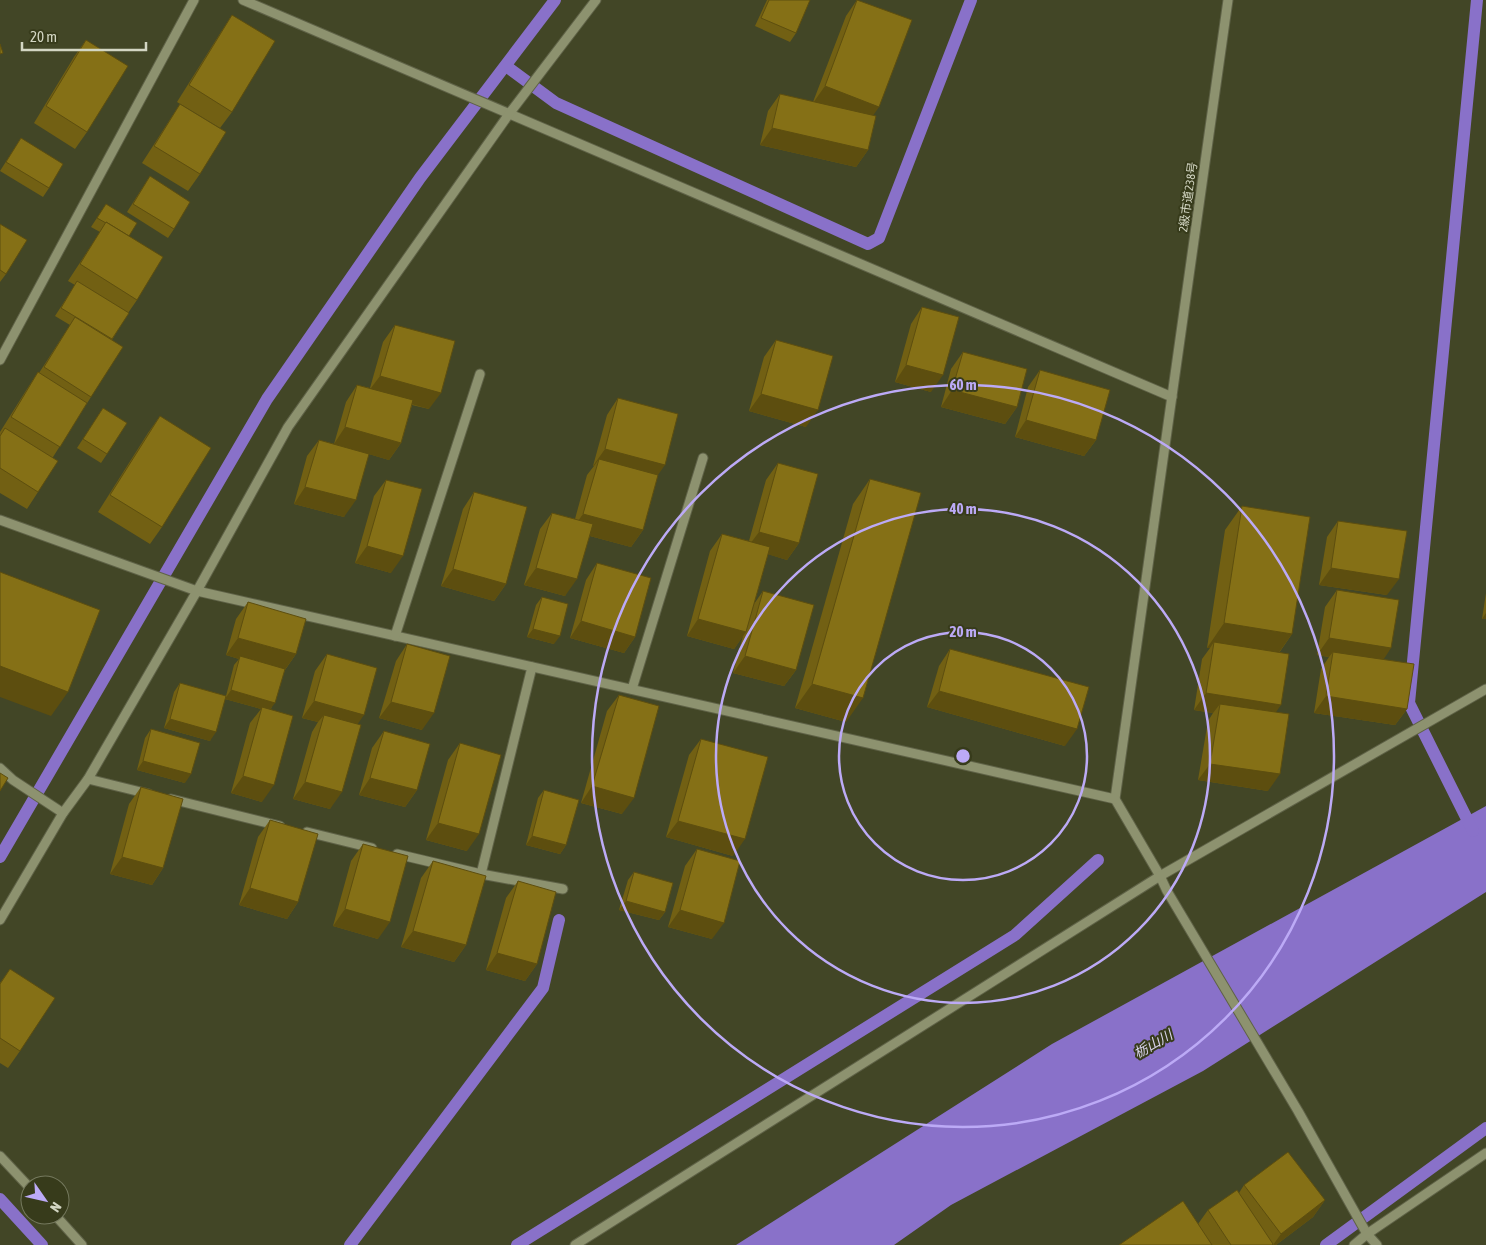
<svg xmlns="http://www.w3.org/2000/svg" width="1486" height="1245" font-family="'Asap Condensed','Noto Sans JP',sans-serif">
<style>
.water{fill:#8971c9}
.lines{fill:none;stroke-linecap:round;stroke-linejoin:round}
.stream{stroke:#8971c9;stroke-width:12}
.minor-casing{stroke:#5f6247;stroke-width:11}
.minor{stroke:#8d926f;stroke-width:9}
.wall{fill:#726013}
.shaded-wall{fill:#5d4e0f}
.building{fill:#857016;stroke:#5d4e0f}
.ring{fill:none;stroke:#bcaaf6;stroke-width:2.5}
.labels{text-anchor:middle;stroke-width:4;stroke-linejoin:round;paint-order:stroke}
.street-label{font-size:12px;fill:#d3d6c3;stroke:#373b1b}
.water-label{font-size:14px;font-style:italic;fill:#d9d4ec;stroke:#373b1b}
.centre{fill:#bcaaf6;stroke:#373b1b;stroke-width:2.5}
.ring-label{font-size:15px;text-anchor:middle;font-weight:bold;fill:#bcaaf6;stroke:#373b1b;stroke-width:4;stroke-linejoin:round;paint-order:stroke}
</style>
<rect width="100%" height="100%" fill="#424626"/>
<!-- water -->
<polygon class="water" points="1486,806 1486,892 1203,1071 951,1205 894,1245 736,1245 1052,1044"/>
<g class="lines">
<!-- stream -->
<g class="stream">
<polyline points="506,66 556,103 868,244 879,238 971,0"/>
<polyline points="1473,831 1409,703 1477,0"/>
<polyline points="0,857 267,399 420,178 555,0"/>
<polyline points="0,1199 42,1245"/>
<polyline points="350,1245 543,988 559,920"/>
<polyline points="517,1245 1015,935 1098,860"/>
<polyline points="1326,1245 1486,1128"/>
</g>
<defs>
<g id="minor">
<polyline points="243,0 1172,397"/>
<polyline points="1228,0 1115,799 1160,876 1167,891 1298,1111 1367,1234 1377,1245"/>
<polyline points="0,360 194,0"/>
<polyline points="0,520 197,591 1115,799"/>
<polyline points="395,636 480,374"/>
<polyline points="632,689 703,458"/>
<polyline points="0,768 13,780 63,813"/>
<polyline points="88,779 149,794"/>
<polyline points="171,799 280,826"/>
<polyline points="307,832 372,848"/>
<polyline points="397,854 481,874 563,889"/>
<polyline points="481,874 532,667"/>
<polyline points="0,920 63,813 88,779 197,591 288,427 509,114 596,0"/>
<polyline points="0,1156 30,1188"/>
<polyline points="55,1215 82,1245"/>
<polyline points="575,1245 1160,876 1486,689"/>
<polyline points="1354,1245 1367,1234 1486,1153"/>
</g>
</defs>
<!-- minor casing -->
<use href="#minor" class="minor-casing"/>
<!-- minor -->
<use href="#minor" class="minor"/>
</g>
<!-- wall -->
<g class="wall">
<polygon points="767,0 810,0 796,33 790,42 755,26"/>
<polygon points="857,0 873,115 868,150 856,167 760,145 768,111 780,94 813,102 846,16"/>
<polygon points="232,15 232,112 220,128 177,102 221,32"/>
<polygon points="86,40 87,132 75,149 34,123 74,57"/>
<polygon points="180,104 200,174 188,191 142,163 169,121"/>
<polygon points="21,138 49,188 43,197 0,171"/>
<polygon points="150,176 174,229 168,238 127,212"/>
<polygon points="106,204 129,236 137,300 128,313 112,340 91,397 53,457 38,492 27,509 0,493 0,432 27,389 38,372 39,373 70,325 55,316 75,285 68,281 100,232 91,227"/>
<polygon points="0,224 6,274 0,282"/>
<polygon points="922,307 931,392 895,382 911,324"/>
<polygon points="395,325 429,409 412,405 401,443 389,460 369,454 344,517 294,504 307,456 319,440 334,444 346,402 357,385 370,388 383,342"/>
<polygon points="776,340 806,427 749,411 764,357"/>
<polygon points="963,352 1017,407 1005,424 941,407 951,369"/>
<polygon points="1040,370 1096,440 1084,456 1015,437 1028,387"/>
<polygon points="618,398 658,475 643,530 631,547 590,536 565,596 524,585 540,529 552,513 575,519 587,475 594,466 593,466 607,415"/>
<polygon points="103,408 107,454 101,463 77,448"/>
<polygon points="160,416 162,527 150,544 98,512 148,433"/>
<polygon points="778,463 799,543 787,560 768,554 754,604 763,591 796,670 784,686 733,673 743,636 734,649 687,636 710,551 722,534 749,541 766,480"/>
<polygon points="870,479 846,722 795,708 853,504"/>
<polygon points="386,480 391,573 355,563 374,496"/>
<polygon points="474,492 506,584 494,601 441,586 463,509"/>
<polygon points="1242,506 1292,634 1279,653 1276,712 1268,791 1198,780 1208,721 1213,713 1194,710 1202,659 1210,648 1207,648 1225,530"/>
<polygon points="1338,521 1387,595 1319,585 1327,537"/>
<polygon points="597,563 635,637 624,653 570,638 586,580"/>
<polygon points="1337,590 1383,660 1407,709 1395,725 1314,713 1321,669 1329,657 1317,655 1325,607"/>
<polygon points="1486,593 1486,619 1482,619"/>
<polygon points="542,597 554,644 527,637 536,605"/>
<polygon points="248,602 296,654 285,670 271,709 262,802 231,793 250,723 261,709 225,699 210,741 164,728 174,692 180,683 226,696 234,665 239,659 226,655 236,619"/>
<polygon points="407,644 422,730 379,718 396,661"/>
<polygon points="950,649 1065,746 927,707 939,666"/>
<polygon points="327,654 358,724 330,809 293,799 312,732 318,722 302,718 315,671"/>
<polygon points="619,695 622,814 581,803 607,711"/>
<polygon points="151,729 185,783 137,770 145,738"/>
<polygon points="384,731 417,790 405,807 359,795 372,748"/>
<polygon points="701,739 733,856 666,837 689,755"/>
<polygon points="460,743 467,851 426,840 448,760"/>
<polygon points="141,787 163,868 152,885 110,874 129,804"/>
<polygon points="544,790 566,845 560,854 526,845 538,798"/>
<polygon points="270,820 298,902 287,919 239,905 258,837"/>
<polygon points="363,844 378,939 333,926 351,861"/>
<polygon points="697,849 712,939 668,927 685,866"/>
<polygon points="433,861 466,945 454,962 401,947 421,878"/>
<polygon points="634,872 665,912 659,920 619,910 628,880"/>
<polygon points="518,881 537,964 525,981 486,970 506,898"/>
<polygon points="10,969 20,1051 8,1068 0,1063 0,983"/>
<polygon points="1244,1185 1325,1200 1313,1217 1276,1245 1119,1245 1198,1224 1208,1210 1239,1193"/>
</g>
<!-- shaded-wall -->
<g class="shaded-wall">
<polygon points="825,86 879,107 868,123 813,103"/>
<polygon points="772,128 868,150 856,167 760,145"/>
<polygon points="906,365 943,375 931,392 895,382"/>
<polygon points="380,376 441,393 429,409 368,392"/>
<polygon points="952,390 1017,407 1005,424 941,407"/>
<polygon points="761,394 818,410 806,427 749,411"/>
<polygon points="1026,420 1096,440 1084,456 1015,437"/>
<polygon points="345,427 401,443 389,460 334,444"/>
<polygon points="605,449 665,465 653,482 599,459 594,466 593,466"/>
<polygon points="305,487 356,500 344,517 294,504"/>
<polygon points="583,514 643,530 631,547 571,531"/>
<polygon points="759,532 799,543 787,560 747,548"/>
<polygon points="367,546 403,556 391,573 355,563"/>
<polygon points="536,568 577,579 565,596 524,585"/>
<polygon points="1331,568 1399,579 1387,595 1319,585"/>
<polygon points="453,569 506,584 494,601 441,586"/>
<polygon points="1486,613 1486,619 1482,619"/>
<polygon points="698,619 746,632 734,649 687,636"/>
<polygon points="581,621 635,637 624,653 570,638"/>
<polygon points="1224,623 1292,634 1275,658 1214,642 1210,648 1207,648"/>
<polygon points="533,629 560,636 554,644 527,637"/>
<polygon points="238,638 296,654 284,671 240,656 239,659 226,655"/>
<polygon points="1329,638 1391,648 1380,665 1333,652 1329,657 1317,655"/>
<polygon points="745,656 796,670 784,686 733,673"/>
<polygon points="0,666 68,692 51,716 0,697"/>
<polygon points="812,684 863,698 846,722 795,708"/>
<polygon points="231,690 275,703 269,711 262,707 261,709 225,699"/>
<polygon points="939,691 1077,729 1065,746 927,707"/>
<polygon points="1206,693 1281,705 1269,722 1220,704 1213,713 1194,710"/>
<polygon points="1326,696 1407,709 1395,725 1314,713"/>
<polygon points="314,701 364,715 352,732 324,715 318,722 302,718"/>
<polygon points="391,702 434,713 422,730 379,718"/>
<polygon points="170,719 216,732 210,741 164,728"/>
<polygon points="143,761 191,774 185,783 137,770"/>
<polygon points="1210,764 1280,774 1268,791 1198,780"/>
<polygon points="243,776 274,785 262,802 231,793"/>
<polygon points="370,778 417,790 405,807 359,795"/>
<polygon points="305,782 342,792 330,809 293,799"/>
<polygon points="592,786 634,798 622,814 581,803"/>
<polygon points="678,821 745,839 733,856 666,837"/>
<polygon points="438,823 479,834 467,851 426,840"/>
<polygon points="532,836 566,845 560,854 526,845"/>
<polygon points="122,857 163,868 152,885 110,874"/>
<polygon points="250,888 298,902 287,919 239,905"/>
<polygon points="626,901 665,912 659,920 619,910"/>
<polygon points="345,909 390,922 378,939 333,926"/>
<polygon points="680,910 724,923 712,939 668,927"/>
<polygon points="413,931 466,945 454,962 401,947"/>
<polygon points="497,953 537,964 525,981 486,970"/>
<polygon points="1325,1200 1313,1217 1276,1245 1273,1245 1281,1234"/>
</g>
<!-- building -->
<g class="building">
<polygon points="769,0 810,0 796,33 761,18"/>
<polygon points="857,0 912,20 879,107 825,86"/>
<polygon points="232,15 275,41 232,112 189,85"/>
<polygon points="86,40 128,66 87,132 46,106"/>
<polygon points="0,44 3,53 0,54"/>
<polygon points="780,94 876,116 868,150 772,128"/>
<polygon points="180,104 226,132 200,174 154,146"/>
<polygon points="21,138 63,164 49,188 6,162"/>
<polygon points="150,176 190,202 174,229 133,204"/>
<polygon points="106,204 137,223 129,236 106,222 106,223 97,218"/>
<polygon points="106,222 163,257 137,300 80,264"/>
<polygon points="0,224 27,240 6,274 0,270"/>
<polygon points="77,281 129,313 112,339 61,308"/>
<polygon points="922,307 959,317 943,375 906,365"/>
<polygon points="75,317 123,347 91,397 44,367"/>
<polygon points="395,325 455,341 441,393 380,376"/>
<polygon points="776,340 833,356 818,410 761,394"/>
<polygon points="963,352 1027,369 1017,407 952,390"/>
<polygon points="1040,370 1110,390 1096,440 1026,420"/>
<polygon points="38,372 87,403 60,447 11,417"/>
<polygon points="357,385 413,400 401,443 345,427"/>
<polygon points="618,398 678,414 665,465 605,449"/>
<polygon points="103,408 127,423 107,454 83,439"/>
<polygon points="160,416 211,448 162,527 110,495"/>
<polygon points="5,428 58,461 38,492 0,468 0,436"/>
<polygon points="319,440 369,454 356,500 305,487"/>
<polygon points="599,459 658,475 643,530 583,514"/>
<polygon points="778,463 818,474 799,543 759,532"/>
<polygon points="870,479 921,493 863,698 812,684"/>
<polygon points="386,480 422,489 403,556 367,546"/>
<polygon points="474,492 527,507 506,584 453,569"/>
<polygon points="1242,506 1310,517 1292,634 1224,623"/>
<polygon points="552,513 593,524 577,579 536,568"/>
<polygon points="1338,521 1407,531 1399,579 1331,568"/>
<polygon points="722,534 770,547 746,632 698,619"/>
<polygon points="597,563 651,578 635,637 581,621"/>
<polygon points="0,572 100,610 68,692 0,666"/>
<polygon points="1337,590 1399,600 1391,648 1329,638"/>
<polygon points="763,591 814,605 796,670 745,656"/>
<polygon points="542,597 568,604 560,636 533,629"/>
<polygon points="248,602 306,619 296,654 238,638"/>
<polygon points="1214,642 1289,654 1281,705 1206,693"/>
<polygon points="407,644 450,656 434,713 391,702"/>
<polygon points="950,649 1089,687 1077,729 939,691"/>
<polygon points="1333,652 1414,664 1407,709 1326,696"/>
<polygon points="327,654 377,668 364,715 314,701"/>
<polygon points="240,656 285,669 275,703 231,690"/>
<polygon points="180,683 226,696 216,732 170,719"/>
<polygon points="619,695 659,706 634,798 592,786"/>
<polygon points="1220,704 1289,714 1280,774 1210,764"/>
<polygon points="262,707 293,716 274,785 243,776"/>
<polygon points="324,715 361,725 342,792 305,782"/>
<polygon points="151,729 200,743 191,774 143,761"/>
<polygon points="384,731 430,744 417,790 370,778"/>
<polygon points="701,739 768,757 745,839 678,821"/>
<polygon points="460,743 501,755 479,834 438,823"/>
<polygon points="0,773 8,778 0,791"/>
<polygon points="141,787 183,799 163,868 122,857"/>
<polygon points="544,790 579,800 566,845 532,836"/>
<polygon points="270,820 318,834 298,902 250,888"/>
<polygon points="363,844 408,856 390,922 345,909"/>
<polygon points="697,849 740,861 724,923 680,910"/>
<polygon points="433,861 486,876 466,945 413,931"/>
<polygon points="634,872 673,883 665,912 626,901"/>
<polygon points="518,881 556,892 537,964 497,953"/>
<polygon points="10,969 55,998 20,1051 0,1038 0,984"/>
<polygon points="1288,1152 1325,1200 1281,1234 1244,1185"/>
<polygon points="1237,1190 1273,1244 1272,1245 1231,1245 1208,1210"/>
<polygon points="1183,1201 1212,1245 1119,1245"/>
</g>
<!-- distance rings -->
<g class="ring">
<circle cx="963" cy="756" r="124"/>
<circle cx="963" cy="756" r="247"/>
<circle cx="963" cy="756" r="371"/>
</g>
<g class="labels">
<!-- street labels -->
<g class="street-label">
<text transform="translate(1188 197) rotate(-82)" y="4">2級市道238号</text>
</g>
<!-- water labels -->
<g class="water-label">
<text transform="translate(1153 1044) rotate(-30)" y="5">栃山川</text>
</g>
</g>
<circle cx="963" cy="756" r="8" class="centre"/>
<g class="ring-label">
<text x="963" y="390">60 m</text>
<text x="963" y="514">40 m</text>
<text x="963" y="637">20 m</text>
</g>
<!-- north arrow -->
<g transform="translate(45 1200) rotate(124)"><circle r="24" fill="#373b1b" stroke="#75795e"/>
<path d="M0-4L9 19L0 12L-9 19Z" fill="#bcaaf6"/>
<text y="-8" font-size="14" font-weight="bold" text-anchor="middle" fill="#d3d6c3">N</text>
</g>
<!-- scale -->
<path d="M22 42v8h124v-8" fill="none" stroke="#d3d6c3" stroke-width="2.5"/>
<text x="30" y="42" font-size="15" fill="#d3d6c3" stroke="#373b1b" stroke-width="4" paint-order="stroke">20 m</text>
</svg>
